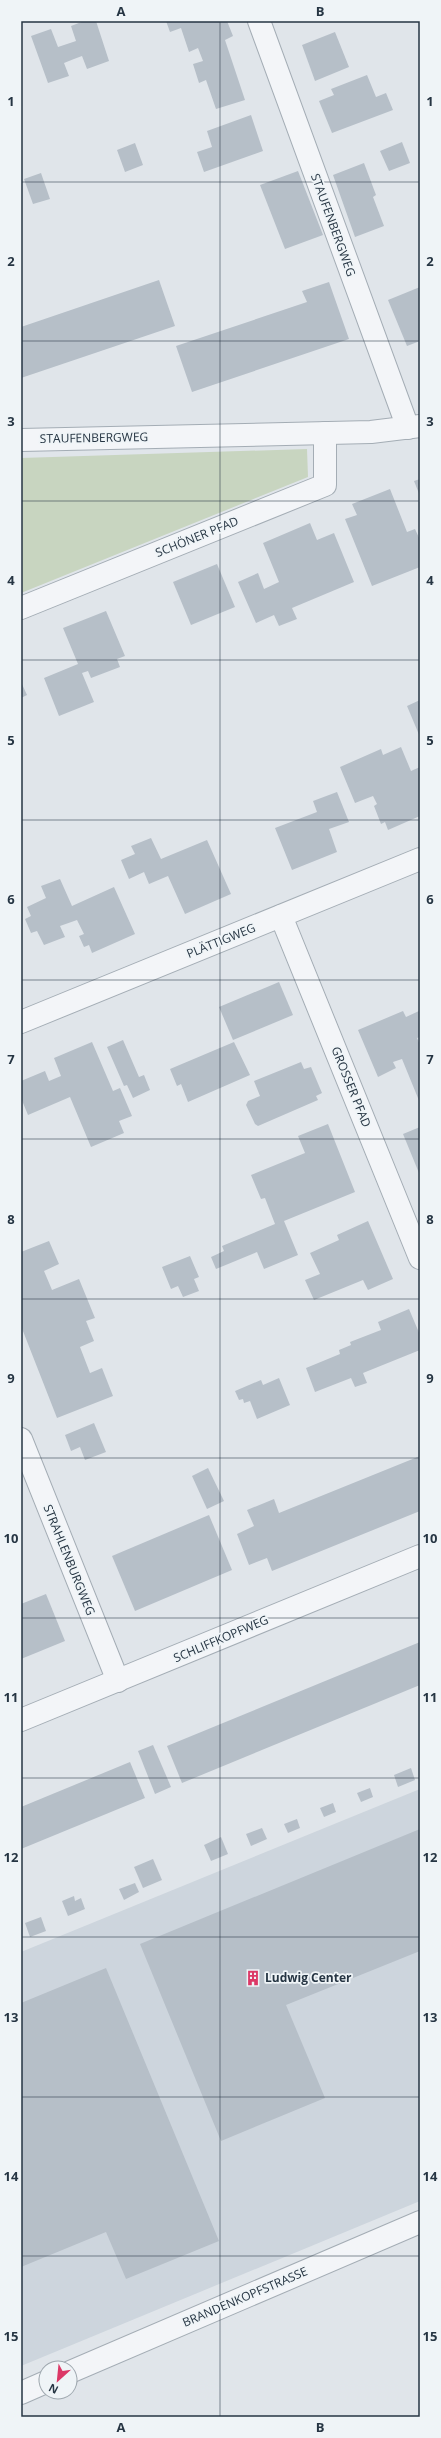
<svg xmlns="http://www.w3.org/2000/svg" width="441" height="2438" font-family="'Open Sans',sans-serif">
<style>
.built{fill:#cdd5dd}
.green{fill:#c8d5c0}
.building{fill:#b6bfc8}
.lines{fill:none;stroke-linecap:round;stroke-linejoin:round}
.minor-casing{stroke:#a4adb5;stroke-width:24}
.minor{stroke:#f3f5f8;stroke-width:22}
.grid{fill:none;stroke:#263543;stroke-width:1;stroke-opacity:0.55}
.labels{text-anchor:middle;stroke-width:3.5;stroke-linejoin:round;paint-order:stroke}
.street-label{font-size:12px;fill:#263543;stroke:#eff4f7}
.poi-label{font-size:12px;font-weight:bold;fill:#263543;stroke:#eff4f7;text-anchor:start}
.neatline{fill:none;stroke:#263543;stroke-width:1.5}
.grid-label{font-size:13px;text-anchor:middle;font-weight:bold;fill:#263543}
</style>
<rect width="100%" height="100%" fill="#e0e5ea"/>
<!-- built -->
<polygon class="built" points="420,1789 420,2201 21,2366 21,1952"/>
<!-- green -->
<polygon class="green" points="307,449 308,477 21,593 21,458"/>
<!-- building -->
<g class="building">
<polygon points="84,21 96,21 109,61 87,69 82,56 74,59 64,63 69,76 48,83 31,36 51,29 58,47 76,41 71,26"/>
<polygon points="166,21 227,21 233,36 225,40 245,100 216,109 206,80 199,83 193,64 203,61 198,48 189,52 181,28 170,32"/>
<polygon points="335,32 349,67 315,81 302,45"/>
<polygon points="367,75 376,97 386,93 393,110 332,133 319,101 334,95 331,89"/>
<polygon points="251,115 263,151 204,172 197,152 212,147 207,131"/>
<polygon points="402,142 410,163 389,171 380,151"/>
<polygon points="135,143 143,165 125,172 117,150"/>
<polygon points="364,163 376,195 373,197 384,226 355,237 333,175"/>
<polygon points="298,171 323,235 285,249 260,185"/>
<polygon points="41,173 50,199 33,204 24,179"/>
<polygon points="159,280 175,326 21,378 21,327"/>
<polygon points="329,282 349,339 192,392 176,346 307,302 302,291"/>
<polygon points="420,287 420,341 407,346 388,300"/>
<polygon points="420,479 420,496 414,481"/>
<polygon points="390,489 407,532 415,529 420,540 420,567 372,586 345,519 357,515 352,504"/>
<polygon points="310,523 317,540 334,533 354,582 292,608 297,619 279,626 274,615 256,623 238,582 258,573 264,589 279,582 263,543"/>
<polygon points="217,564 235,607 191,625 173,582"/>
<polygon points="106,611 125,656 117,659 120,667 91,678 88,671 82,673 94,702 59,716 44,678 78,664 63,628"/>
<polygon points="21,682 27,695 21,698"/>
<polygon points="420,700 420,737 407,706"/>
<polygon points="401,747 411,771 420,767 420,816 388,830 385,822 381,824 374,806 377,804 373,796 355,803 340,767 381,749 383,755"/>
<polygon points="337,792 349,822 329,829 337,852 292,870 275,828 317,812 313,801"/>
<polygon points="151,838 161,859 207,840 231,894 185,914 168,876 149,884 144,872 129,879 121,860 135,854 131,846"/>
<polygon points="60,879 72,906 114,887 135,934 92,953 89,945 84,947 79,936 84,934 77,920 60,926 65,937 44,945 37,931 31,933 25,919 31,916 27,907 46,898 41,886"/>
<polygon points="279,982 293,1015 233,1040 219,1007"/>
<polygon points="403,1011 406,1017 419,1011 420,1014 420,1037 417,1038 420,1045 420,1103 402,1059 393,1062 396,1068 378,1077 358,1030"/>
<polygon points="123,1040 139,1077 144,1075 150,1090 133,1098 127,1085 124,1086 107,1047"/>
<polygon points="92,1042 113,1091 120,1088 132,1116 119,1121 124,1133 91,1147 70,1097 28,1115 21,1098 21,1081 45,1071 49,1081 61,1076 54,1058"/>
<polygon points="234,1042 250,1075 188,1102 181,1084 177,1086 170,1069"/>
<polygon points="301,1062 304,1069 311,1067 322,1093 316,1096 318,1100 258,1126 255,1124 246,1105 248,1101 260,1096 254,1081"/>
<polygon points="328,1124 355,1192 284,1221 298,1255 264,1269 257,1252 216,1269 211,1257 224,1251 222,1246 275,1224 265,1198 261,1199 251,1175 305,1153 298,1136"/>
<polygon points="420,1127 420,1173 419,1173 403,1134"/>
<polygon points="368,1221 393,1279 368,1290 363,1280 314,1300 305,1280 320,1274 310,1253 339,1240 337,1235"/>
<polygon points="49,1241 59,1264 44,1271 52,1290 79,1279 95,1318 86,1321 94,1341 80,1347 90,1373 102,1368 113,1396 57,1418 21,1326 21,1252"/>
<polygon points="190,1256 199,1277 194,1279 199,1291 183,1297 178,1286 171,1289 162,1267"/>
<polygon points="409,1309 420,1335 420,1350 363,1373 367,1383 355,1387 351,1378 315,1392 306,1368 340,1354 339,1350 351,1345 350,1342 381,1330 378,1322"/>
<polygon points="279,1378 290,1405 257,1419 250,1401 244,1403 243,1399 239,1400 235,1391 261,1380 263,1385"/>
<polygon points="94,1423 106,1452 85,1460 80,1447 71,1451 65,1435"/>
<polygon points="420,1456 420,1511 272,1571 267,1558 249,1565 237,1534 254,1526 247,1510 274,1499 279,1513"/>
<polygon points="208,1468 224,1501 207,1509 192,1476"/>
<polygon points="209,1515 232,1570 135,1611 112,1556"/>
<polygon points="46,1594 65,1641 21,1659 21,1604"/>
<polygon points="420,1642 420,1685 182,1783 167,1746"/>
<polygon points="153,1745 171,1787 155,1794 138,1751"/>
<polygon points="130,1762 145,1798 21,1849 21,1807"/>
<polygon points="411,1768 415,1780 398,1787 394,1775"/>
<polygon points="370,1788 373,1797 361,1802 357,1793"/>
<polygon points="333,1803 336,1812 324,1817 320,1808"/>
<polygon points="297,1819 300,1828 288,1833 284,1824"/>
<polygon points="262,1828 267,1839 251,1846 246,1834"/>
<polygon points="420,1829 420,1951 286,2005 325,2098 221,2141 140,1944"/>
<polygon points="221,1837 228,1854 211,1861 204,1845"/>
<polygon points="153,1859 162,1880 143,1888 134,1867"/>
<polygon points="135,1883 139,1892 124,1900 119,1889"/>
<polygon points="74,1896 75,1901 81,1898 85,1909 68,1916 62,1901"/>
<polygon points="41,1917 46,1931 30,1937 25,1923"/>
<polygon points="106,1968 219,2241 126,2279 106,2232 21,2267 21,2003"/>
</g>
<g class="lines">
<defs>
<g id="minor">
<polyline points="259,21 408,428"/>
<polyline points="21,440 371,432 420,426"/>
<polyline points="21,608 325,485 325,433"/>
<polyline points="281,916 420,1258"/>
<polyline points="21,1022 420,859"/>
<polyline points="21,1439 118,1681"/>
<polyline points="21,1720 420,1556"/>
<polyline points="70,2372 420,2222"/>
<polyline points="21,2393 46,2382"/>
</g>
</defs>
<!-- minor casing -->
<use href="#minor" class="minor-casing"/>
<!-- minor -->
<use href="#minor" class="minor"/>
</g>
<!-- grid -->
<path class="grid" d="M220 21V2417M21 182H420M21 341H420M21 501H420M21 660H420M21 820H420M21 980H420M21 1139H420M21 1299H420M21 1458H420M21 1618H420M21 1778H420M21 1937H420M21 2097H420M21 2256H420"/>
<!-- icons -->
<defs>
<symbol id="building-bare" viewBox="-9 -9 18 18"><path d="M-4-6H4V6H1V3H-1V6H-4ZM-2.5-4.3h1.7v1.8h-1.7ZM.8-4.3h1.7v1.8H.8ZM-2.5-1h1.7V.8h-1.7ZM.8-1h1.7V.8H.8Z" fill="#dc3867" stroke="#eff4f7" stroke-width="2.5" paint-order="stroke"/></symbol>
</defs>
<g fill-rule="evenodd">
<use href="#building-bare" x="242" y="1967" width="22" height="22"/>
</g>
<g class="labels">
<!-- street labels -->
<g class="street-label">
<text transform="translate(333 225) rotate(70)" y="4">STAUFENBERGWEG</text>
<text transform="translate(94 438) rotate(-1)" y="4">STAUFENBERGWEG</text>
<text transform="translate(197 537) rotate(-22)" y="4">SCHÖNER PFAD</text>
<text transform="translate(221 941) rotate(-22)" y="4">PLÄTTIGWEG</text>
<text transform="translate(351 1087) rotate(68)" y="4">GROSSER PFAD</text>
<text transform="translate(69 1560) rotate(68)" y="4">STRAHLENBURGWEG</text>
<text transform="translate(221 1639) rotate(-23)" y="4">SCHLIFFKOPFWEG</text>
<text transform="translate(245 2297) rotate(-23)" y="4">BRANDENKOPFSTRASSE</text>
</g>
<!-- poi labels -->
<g class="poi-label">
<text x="265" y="1982">Ludwig Center</text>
</g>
</g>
<!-- border -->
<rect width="441" height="2438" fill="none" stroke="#eff4f7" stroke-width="44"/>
<!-- north arrow -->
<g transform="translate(58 2380) rotate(207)"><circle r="19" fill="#eff4f7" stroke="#9fa8af"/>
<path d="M0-3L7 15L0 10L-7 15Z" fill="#dc3867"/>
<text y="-6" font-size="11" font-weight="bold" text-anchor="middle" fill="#263543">N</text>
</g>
<rect x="22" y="22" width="397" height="2394" class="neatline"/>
<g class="grid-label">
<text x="121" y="16">A</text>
<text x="320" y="16">B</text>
<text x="11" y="106">1</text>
<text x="430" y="106">1</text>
<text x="11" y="266">2</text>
<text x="430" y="266">2</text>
<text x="11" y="426">3</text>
<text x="430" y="426">3</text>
<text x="11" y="585">4</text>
<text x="430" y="585">4</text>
<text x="11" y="745">5</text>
<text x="430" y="745">5</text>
<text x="11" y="904">6</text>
<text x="430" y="904">6</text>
<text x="11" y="1064">7</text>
<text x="430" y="1064">7</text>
<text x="11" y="1224">8</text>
<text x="430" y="1224">8</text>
<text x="11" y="1383">9</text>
<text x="430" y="1383">9</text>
<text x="11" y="1543">10</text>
<text x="430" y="1543">10</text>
<text x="11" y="1702">11</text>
<text x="430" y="1702">11</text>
<text x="11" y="1862">12</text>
<text x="430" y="1862">12</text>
<text x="11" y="2022">13</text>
<text x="430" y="2022">13</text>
<text x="11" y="2181">14</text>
<text x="430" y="2181">14</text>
<text x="11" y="2341">15</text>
<text x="430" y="2341">15</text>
<text x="121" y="2432">A</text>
<text x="320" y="2432">B</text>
</g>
</svg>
